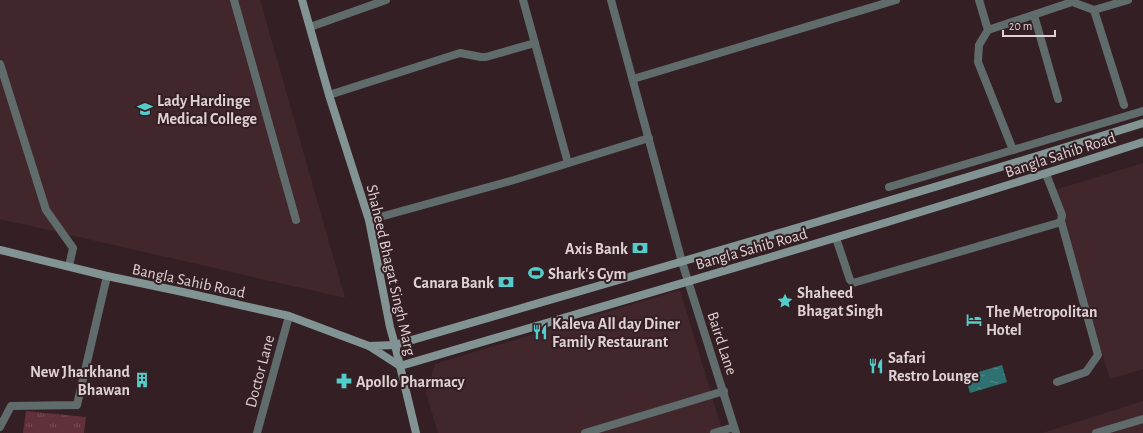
<svg xmlns="http://www.w3.org/2000/svg" width="1143" height="433" font-family="'Alegreya Sans',sans-serif">
<style>
.built{fill:#41262c}
.park{fill:url(#park-tufts)}
.water{fill:url(#water-ripples)}
.lines{fill:none;stroke-linecap:round;stroke-linejoin:round}
.lane{stroke:#606c6c;stroke-width:8}
.street{stroke:#606c6c;stroke-width:8}
.secondary{stroke:#819493;stroke-width:8}
.labels{text-anchor:middle;stroke-width:4;stroke-linejoin:round;paint-order:stroke}
.poi-label{font-size:16px;font-weight:bold;fill:#dfd1d3;stroke:#342024;text-anchor:start}
.street-label{font-size:16px;fill:#dfd1d3;stroke:#342024}
</style>
<defs>
<pattern id="park-tufts" width="24" height="20" patternUnits="userSpaceOnUse"><rect width="24" height="20" fill="#62303b"/><path d="M3 7l-1-3M5 7V3M7 7l1-3M15 17l-1-3M17 17v-4M19 17l1-3" fill="none" stroke="#784d56"/></pattern>
<pattern id="water-ripples" width="26" height="14" patternUnits="userSpaceOnUse"><rect width="26" height="14" fill="#2d7271"/><path d="M2 4q2-2 4 0t4 0M15 11q2-2 4 0t4 0" fill="none" stroke="#558b8b"/></pattern>
</defs>
<rect width="100%" height="100%" fill="#342024"/>
<!-- built -->
<g class="built">
<polygon points="0,0 260,0 345,298 0,219"/>
<polygon points="1143,163 1143,369 1110,379 1051,191"/>
<polygon points="680,290 723,433 438,433 426,393 435,364"/>
<polygon points="1143,401 1143,433 1042,433"/>
</g>
<!-- park -->
<polygon class="park" points="26,411 86,417 84,433 23,433"/>
<!-- water -->
<polygon class="water" points="1002,365 1007,382 970,393 965,376"/>
<g class="lines">
<!-- lane -->
<g class="lane">
<polyline points="234,0 296,220"/>
<polyline points="0,64 46,210 73,248 69,266"/>
<polyline points="889,187 1013,150"/>
<polyline points="836,238 850,280 853,283 1058,223 1061,221 1062,215 1046,174"/>
<polyline points="1057,382 1086,372 1098,355 1061,221"/>
<polyline points="714,433 734,427"/>
<polyline points="1096,433 1143,419"/>
</g>
<!-- street -->
<g class="street">
<polyline points="523,0 568,163"/>
<polyline points="611,0 682,262 736,433"/>
<polyline points="979,0 988,30 979,45 978,62 1013,150 1143,111"/>
<polyline points="1074,0 1075,3 1094,10 1128,0"/>
<polyline points="1094,10 1124,105"/>
<polyline points="1034,15 1058,99"/>
<polyline points="310,27 386,0"/>
<polyline points="988,30 1075,1"/>
<polyline points="633,79 896,0"/>
<polyline points="329,95 460,53 481,57 486,57 535,43"/>
<polyline points="369,220 514,180 649,138"/>
<polyline points="0,427 11,406 77,405 107,276"/>
<polyline points="257,433 289,316"/>
<polyline points="585,433 724,391"/>
</g>
<!-- secondary -->
<g class="secondary">
<polyline points="302,0 329,95 369,220 390,327 395,345 416,433"/>
<path d="M1143 123C895 201 645 272 395 345L369 346 400 366C648 293 897 222 1143 142"/>
<polyline points="0,250 107,276 183,292 289,316 369,346"/>
</g>
</g>
<!-- icons -->
<defs>
<symbol id="university-bare" viewBox="-9 -9 18 18"><path d="M0-5L7-2L0 1L-7-2ZM-4 1L0 2.5L4 1V4Q0 6-4 4Z" fill="#53cdcb" stroke="#342024" stroke-width="2.5" paint-order="stroke"/></symbol>
<symbol id="bank-bare" viewBox="-9 -9 18 18"><path d="M-6-4H6V4H-6ZM0-2.3a2.3 2.3 0 1 0 0 4.6a2.3 2.3 0 1 0 0-4.6Z" fill="#53cdcb" stroke="#342024" stroke-width="2.5" paint-order="stroke"/></symbol>
<symbol id="stadium-bare" viewBox="-9 -9 18 18"><path d="M0-5a6.5 5 0 1 0 0 10a6.5 5 0 1 0 0-10ZM-3.5-1.8h7v3.6h-7Z" fill="#53cdcb" stroke="#342024" stroke-width="2.5" paint-order="stroke"/></symbol>
<symbol id="sight-bare" viewBox="-9 -9 18 18"><path d="M0-6L1.8-2.2L6-1.7L2.9 1.2L3.7 5.4L0 3.3L-3.7 5.4L-2.9 1.2L-6-1.7L-1.8-2.2Z" fill="#53cdcb" stroke="#342024" stroke-width="2.5" paint-order="stroke"/></symbol>
<symbol id="hotel-bare" viewBox="-9 -9 18 18"><path d="M-6-4.5h1.5V1H6V5H4.5V3h-9V5H-6ZM-4 0a1.8 1.8 0 1 1 3.6 0ZM.5 0V-2.5h3Q6-2.5 6 0Z" fill="#53cdcb" stroke="#342024" stroke-width="2.5" paint-order="stroke"/></symbol>
<symbol id="restaurant-bare" viewBox="-9 -9 18 18"><path d="M-5-6h1v4h1v-4h1v4h1v-4h1v5L-1.5 .5V6h-2V.5L-5-1ZM5-6V6H3V1.5H1.5Q1.5-4 5-6Z" fill="#53cdcb" stroke="#342024" stroke-width="2.5" paint-order="stroke"/></symbol>
<symbol id="building-bare" viewBox="-9 -9 18 18"><path d="M-4-6H4V6H1V3H-1V6H-4ZM-2.5-4.3h1.7v1.8h-1.7ZM.8-4.3h1.7v1.8H.8ZM-2.5-1h1.7V.8h-1.7ZM.8-1h1.7V.8H.8Z" fill="#53cdcb" stroke="#342024" stroke-width="2.5" paint-order="stroke"/></symbol>
<symbol id="pharmacy-bare" viewBox="-9 -9 18 18"><path d="M-2-6h4v4h4v4h-4v4h-4v-4h-4v-4h4Z" fill="#53cdcb" stroke="#342024" stroke-width="2.5" paint-order="stroke"/></symbol>
</defs>
<g fill-rule="evenodd">
<use href="#university-bare" x="134" y="98" width="22" height="22"/>
<use href="#bank-bare" x="629" y="237" width="22" height="22"/>
<use href="#stadium-bare" x="525" y="262" width="22" height="22"/>
<use href="#bank-bare" x="495" y="271" width="22" height="22"/>
<use href="#sight-bare" x="774" y="290" width="22" height="22"/>
<use href="#hotel-bare" x="963" y="309" width="22" height="22"/>
<use href="#restaurant-bare" x="529" y="321" width="22" height="22"/>
<use href="#restaurant-bare" x="865" y="355" width="22" height="22"/>
<use href="#building-bare" x="131" y="369" width="22" height="22"/>
<use href="#pharmacy-bare" x="333" y="370" width="22" height="22"/>
</g>
<g class="labels">
<!-- poi labels -->
<g class="poi-label">
<text x="157" y="106">Lady Hardinge<tspan x="157" dy="18">Medical College</tspan></text>
<text x="628" y="254" text-anchor="end">Axis Bank</text>
<text x="548" y="279">Shark's Gym</text>
<text x="494" y="288" text-anchor="end">Canara Bank</text>
<text x="797" y="298">Shaheed<tspan x="797" dy="18">Bhagat Singh</tspan></text>
<text x="986" y="317">The Metropolitan<tspan x="986" dy="18">Hotel</tspan></text>
<text x="552" y="329">Kaleva All day Diner<tspan x="552" dy="18">Family Restaurant</tspan></text>
<text x="888" y="363">Safari<tspan x="888" dy="18">Restro Lounge</tspan></text>
<text x="130" y="377" text-anchor="end">New Jharkhand<tspan x="130" dy="18">Bhawan</tspan></text>
<text x="356" y="387">Apollo Pharmacy</text>
</g>
<!-- street labels -->
<g class="street-label">
<text transform="translate(1060 154) rotate(-18)" y="6">Bangla Sahib Road</text>
<text transform="translate(751 248) rotate(-16)" y="6">Bangla Sahib Road</text>
<text transform="translate(392 270) rotate(77)" y="6">Shaheed Bhagat Singh Marg</text>
<text transform="translate(189 280) rotate(12)" y="6">Bangla Sahib Road</text>
<text transform="translate(723 343) rotate(72)" y="6">Baird Lane</text>
<text transform="translate(259 371) rotate(-75)" y="6">Doctor Lane</text>
</g>
</g>
<!-- scale -->
<path d="M1003 30v6h52v-6" fill="none" stroke="#dfd1d3" stroke-width="2"/>
<text x="1009" y="30" font-size="12" fill="#dfd1d3" stroke="#342024" stroke-width="3" paint-order="stroke">20 m</text>
</svg>
